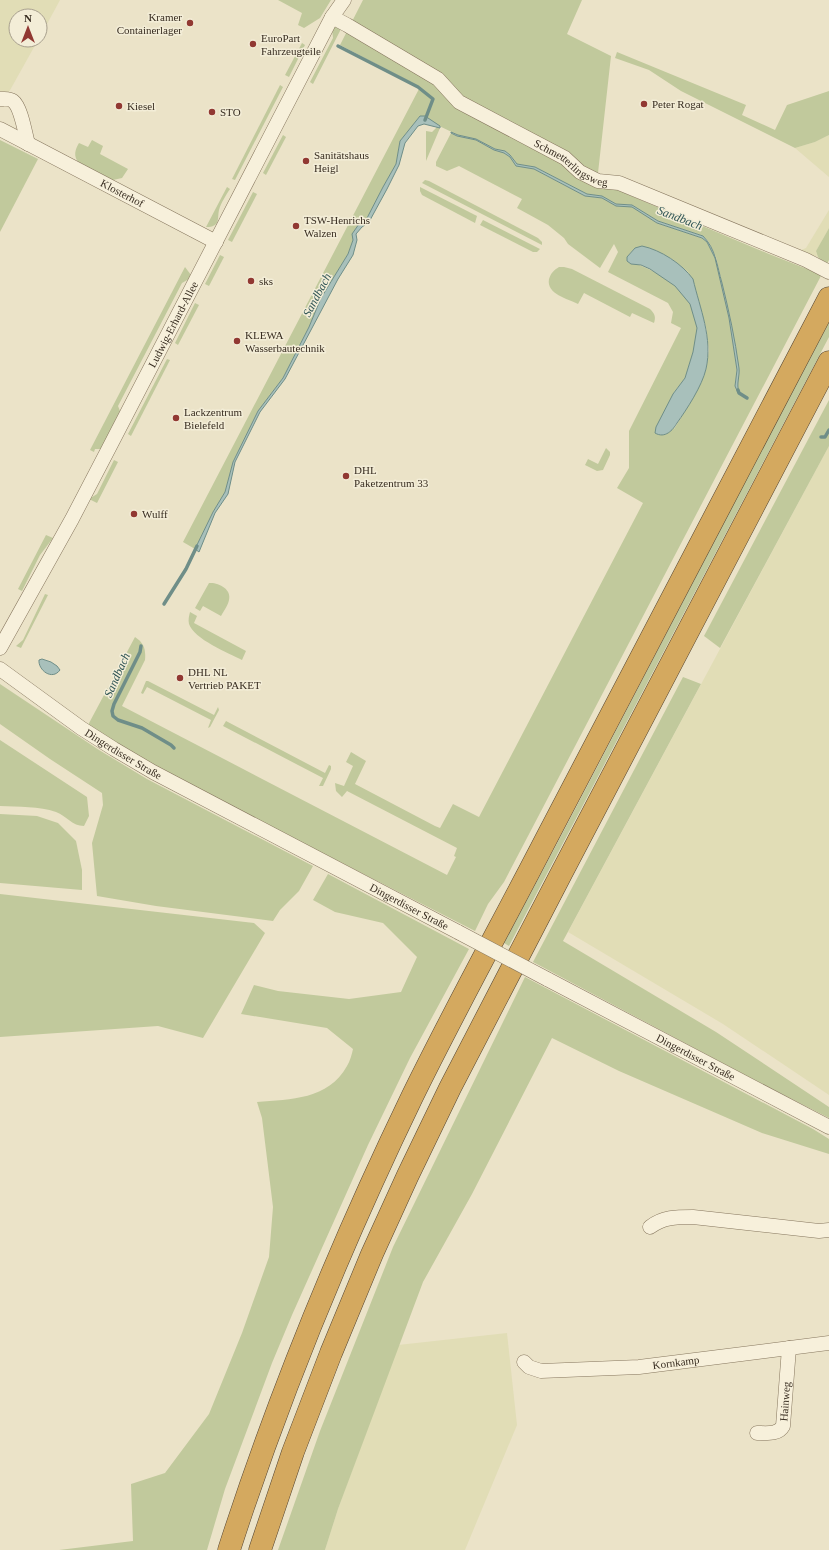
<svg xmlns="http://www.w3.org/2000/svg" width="829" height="1550" font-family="'Times New Roman',serif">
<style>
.farmland{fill:#e1ddb6}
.green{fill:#c1c99c;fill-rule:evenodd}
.water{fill:#a8c0bb;stroke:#6f8e88}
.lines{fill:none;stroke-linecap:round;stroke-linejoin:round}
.stream{stroke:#6f8e88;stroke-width:3.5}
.minor-casing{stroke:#86765e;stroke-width:15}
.motorway-casing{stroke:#544432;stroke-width:23}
.minor{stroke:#f7f0db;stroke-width:14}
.motorway{stroke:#d4a95f;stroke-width:22}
.minor-bridge-casing{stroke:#86765e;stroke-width:15;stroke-linecap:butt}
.minor-bridge{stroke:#f7f0db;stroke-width:14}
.poi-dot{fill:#913832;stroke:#f3edd7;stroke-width:1.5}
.labels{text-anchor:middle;stroke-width:3;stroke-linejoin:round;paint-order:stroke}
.poi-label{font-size:11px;fill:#382d21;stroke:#f3edd7;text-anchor:start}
.street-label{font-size:11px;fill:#382d21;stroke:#f3edd7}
.water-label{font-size:12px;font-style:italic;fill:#315656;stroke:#f3edd7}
</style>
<rect width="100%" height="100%" fill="#ebe3c8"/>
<!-- farmland -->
<g class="farmland">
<polygon points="0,0 60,0 40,37 40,16 16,16 16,40 38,40 9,92 0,91"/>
<polygon points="829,135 829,177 795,148 815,142"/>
<polygon points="829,210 829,228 816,251 818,257 799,251 806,248"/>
<polygon points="829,446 829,1095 723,1024 568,932"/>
<polygon points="507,1333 517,1425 465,1550 325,1550 338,1509 398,1345"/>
</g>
<!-- green -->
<g class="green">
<polygon points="278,0 331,0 320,18 304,28 298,25 302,13"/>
<path d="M363 0H582L567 34 611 56 598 173 589 174 629 195 769 254 807 269 823 272 504 882 488 904 475 931 160 770 88 725 135 637C144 643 146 649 145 660L122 706 447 875 456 857 454 856 457 848 347 791 342 797 336 791 335 783 344 786 353 766 346 762 351 752 366 761 355 784 435 826 440 828 453 804 479 817 643 503 617 488 629 468V431L681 328 671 323 673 312 668 303 608 272 618 252 614 244 600 268 568 244 564 238 548 225 517 208 522 199 459 166 447 171 436 166V162L451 133 457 136 476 140 494 150 504 153 510 157 516 166 534 169 585 196 602 198 616 206H632L657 223 702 238 707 242 715 258 729 318 737 370 735 386 738 393 747 398 739 392 737 387 739 371 730 317 716 257 708 241 703 236 658 221 632 205 616 204 602 196 587 194 535 167 517 164 510 155 505 151 495 149 476 139 458 135 435 124 425 116H420L400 141 396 164 383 187 366 220 359 224 348 254 321 298 309 327 283 378 258 411 233 462 225 492 213 512 195 549 183 542 420 87 340 45ZM635 248 672 259 688 272 706 327 709 350 706 370 694 396 674 429C673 418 671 405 673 395 674 390 684 382 686 375 690 362 698 342 697 328 696 293 657 269 627 261V257Z"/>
<polygon points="334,25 341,29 313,84 310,82 333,38 332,29"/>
<polygon points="302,43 305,45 289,77 285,75"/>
<polygon points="617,52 746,105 742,115 775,130 787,105 829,91 829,135 815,142 795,148 681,91 649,70 615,58"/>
<polygon points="280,85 283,87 235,180 232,179"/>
<polygon points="437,127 440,128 426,161 426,131 432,132"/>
<polygon points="283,135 286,137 266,175 263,173"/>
<polygon points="0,140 38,159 0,232"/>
<path d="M92 140 103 146 100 154 128 169 122 178 113 180 79 163C73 156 75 150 79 143L88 147Z"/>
<polygon points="425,180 429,181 538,238 542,242 542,245 422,183"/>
<path d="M227 187 230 189C226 195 221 203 219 210 217 219 221 227 206 227Z"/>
<polygon points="420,187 477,216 475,223 422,195 420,191"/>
<polygon points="253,192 257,194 232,242 228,240"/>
<polygon points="483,220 540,249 537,252 533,252 480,225"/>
<polygon points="829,228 829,260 826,266 818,257 816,251"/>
<polygon points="220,255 224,257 209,286 205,284"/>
<polygon points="185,267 191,275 189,279 182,283 118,406 120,411 101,449 95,449 94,452 90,450"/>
<path d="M559 267H564L572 269 650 309C655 314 656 317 654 323L632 313 630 317 584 293 578 304C568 299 546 294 549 279 551 273 554 270 559 267Z"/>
<polygon points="195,303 199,305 178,345 175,343"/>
<path d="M829 322V337L509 946 504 943C615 737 719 528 829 322Z"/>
<polygon points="167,359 170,360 131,436 128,434"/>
<polygon points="829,400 829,446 720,648 704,636"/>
<polygon points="606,448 610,452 610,455 603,470 597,471 585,465 588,459 598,464"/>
<polygon points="114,460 118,462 97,503 89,499 97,494"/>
<polygon points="46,535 53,538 40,555 22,591 18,589"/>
<path d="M209 583C218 582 232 589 229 600 228 605 224 611 221 616L203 606 200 611 195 608Z"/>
<polygon points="45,594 48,595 21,648 16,646 23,640"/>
<path d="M190 612 197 616 194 623 246 651 242 660C228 653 194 639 189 624 188 620 189 616 190 612Z"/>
<polygon points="683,677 701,684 563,941 716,1032 829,1107 829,1118 745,1075 533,962"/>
<polygon points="146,681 148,681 214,715 218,707 219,710 210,727 208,728 211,720 147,687 143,694 141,693"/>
<polygon points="0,684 99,750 147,779 313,866 299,891 280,910 273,921 156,906 97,896 92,843 103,805 102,793 50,759 0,724"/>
<polygon points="226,721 325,773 329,765 331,766 331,769 323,786 319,786 323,778 223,726"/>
<path d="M0 740 87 797 89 816 84 826C72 826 67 816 56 812 39 806 19 807 0 806Z"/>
<polygon points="0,814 37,816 58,823 76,841 82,870 82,890 0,883"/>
<path d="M328 874 469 949 410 1058 368 1145 292 1315 272 1363 225 1489 207 1550H59L133 1541 131 1484 165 1473 209 1414 242 1333 269 1257 273 1207 262 1118 257 1102C291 1099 328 1100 347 1066 350 1061 352 1054 353 1049L327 1028 241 1014 254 985 278 991 349 999 401 992 417 957 383 923 335 912 313 900Z"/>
<polygon points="0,894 254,923 265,933 203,1038 158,1026 0,1037"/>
<polygon points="525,977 813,1129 829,1139 829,1154 762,1133 619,1071 552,1038 472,1194 423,1282 338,1509 325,1550 278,1550 320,1431 393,1247"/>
</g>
<!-- water -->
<g class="water">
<polygon points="420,116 425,116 440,126 440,128 424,124 418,126 405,143 399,165 387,189 369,222 362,227 356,234 357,240 353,255 338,279 285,379 260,412 235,462 228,494 215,513 199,552 195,549 213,512 225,492 233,462 258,411 283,378 309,327 321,298 348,254 353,240 352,234 359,224 366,220 383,187 396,164 400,141"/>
<path d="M451 132 458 135 476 139 495 149 505 151 510 155 517 164 535 167 587 194 602 196 616 204 632 205 658 221 703 236C716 249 717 266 722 283 729 311 735 339 739 368 740 376 736 384 739 392L738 393 735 386 737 370 729 318 715 258 707 242 702 238 657 223 632 207 616 206 602 198 585 196 534 169 516 166 510 157 504 153 494 150 476 140 457 136 451 133Z"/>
<path d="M642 246C661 250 682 264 693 279 700 309 713 338 706 369 702 386 687 409 677 423 673 430 665 439 655 433L656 427 673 394 685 378 693 352 697 328 690 304 675 286 650 269 641 265 631 264 627 261V257L635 248Z"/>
<path d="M42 659 51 662 57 666 60 670C52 681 38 670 39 660Z"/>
</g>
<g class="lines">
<!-- stream -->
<g class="stream">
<polyline points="338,46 418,87 433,99 425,120"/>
<polyline points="738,390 739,393 747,398"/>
<polyline points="821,437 825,437 829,430"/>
<polyline points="164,604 186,569 197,546"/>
<polyline points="141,646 140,652 114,704 112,711 113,716 118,720 142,728 171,745 174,748"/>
</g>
<defs>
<g id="minor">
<path id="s1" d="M332 17 347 25 438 79 459 102 565 158 580 172 598 181 619 183 806 260 829 272"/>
<path d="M0 99C5 99 9 98 13 101 21 107 25 133 28 144"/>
<path id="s2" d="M0 129 216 242"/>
<path id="s3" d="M0 648 72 519 109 448 332 17 344 0"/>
<path id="s4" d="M0 669 81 728 114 749 153 772 458 932"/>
<path id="s5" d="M547 979 829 1127"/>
<path d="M650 1227C663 1217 676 1217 693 1217L819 1231 829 1230"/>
<path id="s6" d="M524 1362 529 1367 541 1371 639 1367 829 1343"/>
<path id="s7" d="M757 1433C766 1433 778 1435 783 1426L789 1348"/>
</g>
<g id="motorway">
<path d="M229 1550C279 1395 341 1244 412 1097 454 1011 500 928 544 843 639 661 734 480 829 298"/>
<polyline points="260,1550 293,1452 331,1353 372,1254 408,1175 450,1088 561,874 829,362"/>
</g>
</defs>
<!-- minor casing -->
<use href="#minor" class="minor-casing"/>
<!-- motorway casing -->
<use href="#motorway" class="motorway-casing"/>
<!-- minor -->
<use href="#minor" class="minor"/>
<!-- motorway -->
<use href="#motorway" class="motorway"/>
<defs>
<polyline id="minor-bridge" points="458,932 547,979"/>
</defs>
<!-- minor-bridge casing -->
<use href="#minor-bridge" class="minor-bridge-casing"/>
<!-- minor-bridge -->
<use href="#minor-bridge" class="minor-bridge"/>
</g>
<!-- markers -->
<g class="poi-dot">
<circle cx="190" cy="23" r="4"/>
<circle cx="253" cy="44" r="4"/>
<circle cx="644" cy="104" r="4"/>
<circle cx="119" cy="106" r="4"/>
<circle cx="212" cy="112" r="4"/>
<circle cx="306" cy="161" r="4"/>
<circle cx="296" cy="226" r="4"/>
<circle cx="251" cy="281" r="4"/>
<circle cx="237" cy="341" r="4"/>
<circle cx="176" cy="418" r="4"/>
<circle cx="346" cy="476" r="4"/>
<circle cx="134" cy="514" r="4"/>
<circle cx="180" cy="678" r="4"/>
</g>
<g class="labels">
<!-- poi labels -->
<g class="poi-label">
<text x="182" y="21" text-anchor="end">Kramer<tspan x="182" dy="13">Containerlager</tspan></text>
<text x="261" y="42">EuroPart<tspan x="261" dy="13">Fahrzeugteile</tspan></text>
<text x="652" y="108">Peter Rogat</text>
<text x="127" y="110">Kiesel</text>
<text x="220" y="116">STO</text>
<text x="314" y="159">Sanitätshaus<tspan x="314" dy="13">Heigl</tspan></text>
<text x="304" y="224">TSW-Henrichs<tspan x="304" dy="13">Walzen</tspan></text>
<text x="259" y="285">sks</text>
<text x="245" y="339">KLEWA<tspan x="245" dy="13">Wasserbautechnik</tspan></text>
<text x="184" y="416">Lackzentrum<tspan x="184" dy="13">Bielefeld</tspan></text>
<text x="354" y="474">DHL<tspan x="354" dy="13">Paketzentrum 33</tspan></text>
<text x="142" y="518">Wulff</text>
<text x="188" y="676">DHL NL<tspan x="188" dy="13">Vertrieb PAKET</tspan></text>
</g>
<!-- street labels -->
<g class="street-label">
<text dy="4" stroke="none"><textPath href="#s1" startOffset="282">Schmetterlingsweg</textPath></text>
<text dy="4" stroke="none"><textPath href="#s2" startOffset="138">Klosterhof</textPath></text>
<text dy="4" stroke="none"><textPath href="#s3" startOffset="367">Ludwig-Erhard-Allee</textPath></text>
<text dy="4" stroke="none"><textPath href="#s4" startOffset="150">Dingerdisser Straße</textPath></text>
<text dy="4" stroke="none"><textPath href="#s4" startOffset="474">Dingerdisser Straße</textPath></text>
<text dy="4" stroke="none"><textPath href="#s5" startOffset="168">Dingerdisser Straße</textPath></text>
<text dy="4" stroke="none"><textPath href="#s6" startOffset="155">Kornkamp</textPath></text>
<text dy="4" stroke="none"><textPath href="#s7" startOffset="53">Hainweg</textPath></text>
</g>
<!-- water labels -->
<g class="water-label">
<text transform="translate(680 218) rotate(21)" y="4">Sandbach</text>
<text transform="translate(317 295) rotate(-62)" y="4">Sandbach</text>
<text transform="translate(117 675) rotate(-66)" y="4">Sandbach</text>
</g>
</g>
<!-- north arrow -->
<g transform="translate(28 28)"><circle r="19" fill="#f3edd7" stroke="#a8a08e"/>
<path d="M0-3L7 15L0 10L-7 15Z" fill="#913832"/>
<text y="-6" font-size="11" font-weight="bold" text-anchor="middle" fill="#382d21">N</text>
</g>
</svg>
